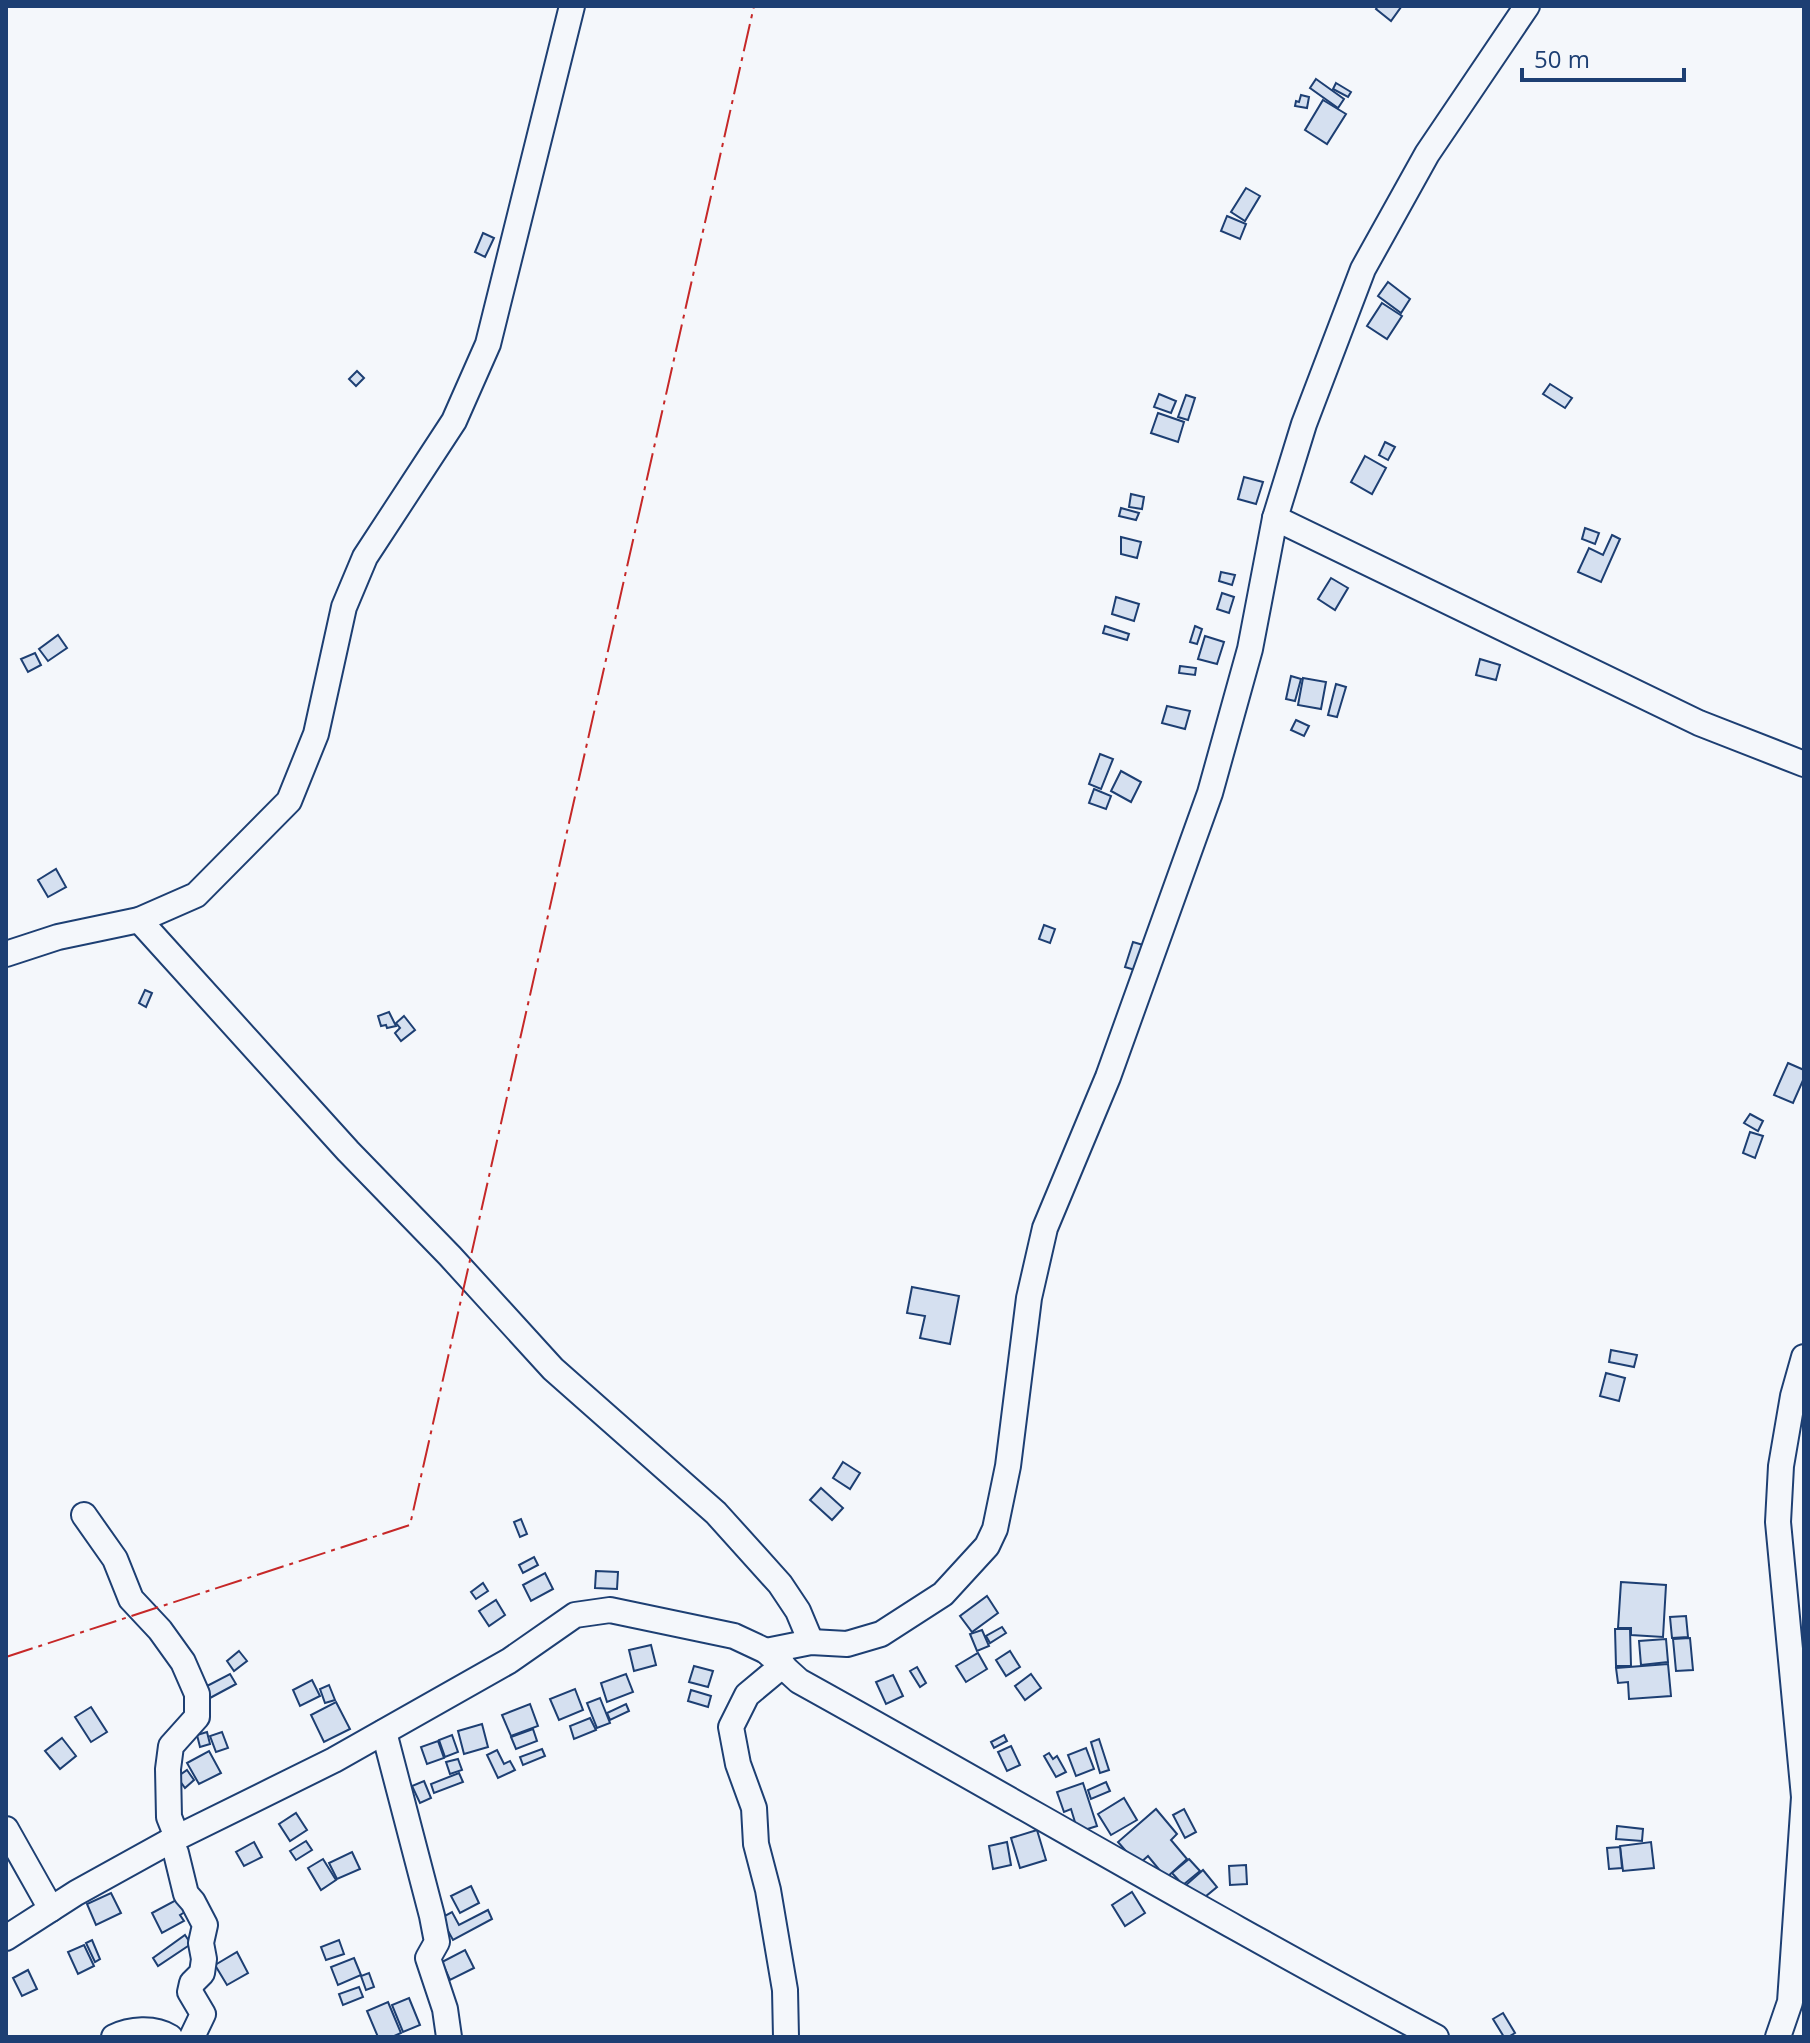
<svg xmlns="http://www.w3.org/2000/svg" width="1810" height="2043" font-family="'Open Sans',sans-serif">
<style>
.building{fill:#d5e0f0;stroke:#1d3f73;stroke-width:2}
.lines{fill:none;stroke-linecap:round;stroke-linejoin:round}
.minor-casing{stroke:#1d3f73;stroke-width:28}
.minor{stroke:#f4f7fb;stroke-width:24}
.power{stroke:#c62828;stroke-width:2;stroke-dasharray:28 6 4 6;stroke-linecap:butt}
</style>
<rect width="100%" height="100%" fill="#f4f7fb"/>
<!-- building -->
<g class="building">
<polygon points="1378,6 1400,6 1401,7 1391,21 1376,9"/>
<polygon points="1316,79 1344,99 1338,108 1310,88"/>
<polygon points="1336,83 1351,92 1348,97 1333,89"/>
<polygon points="1301,95 1309,97 1307,108 1295,106 1296,101 1299,102"/>
<polygon points="1323,100 1346,114 1327,144 1305,130"/>
<polygon points="1246,188 1260,196 1245,221 1231,212"/>
<polygon points="1227,216 1246,224 1240,239 1221,231"/>
<polygon points="483,233 494,238 485,257 475,252"/>
<polygon points="1388,282 1410,299 1401,313 1378,296"/>
<polygon points="1382,303 1402,316 1387,339 1367,326"/>
<polygon points="357,371 364,378 356,386 349,379"/>
<polygon points="1550,384 1572,398 1565,408 1543,394"/>
<polygon points="1159,394 1176,401 1171,413 1154,407"/>
<polygon points="1186,395 1195,398 1188,420 1178,417"/>
<polygon points="1158,413 1184,422 1178,442 1151,433"/>
<polygon points="1385,442 1395,447 1388,460 1379,455"/>
<polygon points="1365,456 1386,468 1372,494 1351,482"/>
<polygon points="1244,477 1263,482 1256,504 1238,499"/>
<polygon points="1131,494 1144,497 1142,509 1129,507"/>
<polygon points="1121,508 1139,513 1136,520 1119,516"/>
<polygon points="1585,528 1599,533 1595,544 1582,539"/>
<polygon points="1612,535 1620,539 1601,582 1578,572 1589,548 1603,555"/>
<polygon points="1121,537 1141,542 1137,558 1121,554"/>
<polygon points="1221,572 1235,575 1232,585 1219,581"/>
<polygon points="1331,578 1348,588 1335,610 1318,599"/>
<polygon points="1222,593 1234,597 1229,613 1217,609"/>
<polygon points="1116,597 1139,604 1134,621 1112,614"/>
<polygon points="1105,626 1129,634 1127,640 1103,633"/>
<polygon points="1195,626 1202,629 1197,644 1190,642"/>
<polygon points="58,635 67,648 48,661 39,649"/>
<polygon points="1205,636 1224,642 1217,664 1198,659"/>
<polygon points="35,653 41,665 28,672 21,659"/>
<polygon points="1480,659 1500,665 1496,680 1476,675"/>
<polygon points="1180,666 1196,668 1195,675 1179,673"/>
<polygon points="1291,676 1301,679 1295,701 1286,699"/>
<polygon points="1303,678 1326,682 1321,709 1298,705"/>
<polygon points="1336,684 1346,687 1337,717 1328,715"/>
<polygon points="1167,706 1190,711 1185,729 1162,723"/>
<polygon points="1296,720 1309,726 1304,736 1291,730"/>
<polygon points="1100,754 1113,759 1101,789 1089,784"/>
<polygon points="1121,771 1141,782 1131,802 1111,791"/>
<polygon points="1094,789 1111,796 1106,809 1089,803"/>
<polygon points="56,869 66,887 48,897 38,880"/>
<polygon points="1044,925 1055,929 1050,943 1039,939"/>
<polygon points="1133,942 1143,945 1135,970 1125,967"/>
<polygon points="145,990 152,993 146,1007 139,1003"/>
<polygon points="389,1012 396,1026 387,1028 386,1025 381,1026 378,1016"/>
<polygon points="404,1016 415,1030 401,1041 395,1033 400,1028 396,1023"/>
<polygon points="1788,1063 1804,1070 1804,1078 1793,1103 1774,1095"/>
<polygon points="1750,1114 1763,1121 1758,1131 1744,1123"/>
<polygon points="1750,1132 1763,1136 1755,1158 1743,1153"/>
<polygon points="912,1287 959,1296 950,1344 920,1338 925,1316 907,1313"/>
<polygon points="1611,1350 1637,1355 1634,1367 1609,1362"/>
<polygon points="1606,1373 1625,1378 1619,1401 1600,1396"/>
<polygon points="843,1462 860,1473 850,1489 833,1478"/>
<polygon points="821,1488 843,1508 832,1520 810,1500"/>
<polygon points="521,1519 527,1534 520,1537 514,1522"/>
<polygon points="534,1557 538,1565 523,1573 519,1565"/>
<polygon points="596,1571 618,1572 617,1589 595,1588"/>
<polygon points="545,1573 553,1589 531,1601 523,1585"/>
<polygon points="1621,1582 1666,1585 1663,1637 1631,1635 1631,1628 1618,1628"/>
<polygon points="483,1583 488,1591 476,1599 471,1592"/>
<polygon points="987,1596 998,1613 972,1632 960,1616"/>
<polygon points="496,1600 505,1615 489,1626 479,1611"/>
<polygon points="1686,1616 1688,1637 1672,1638 1670,1617"/>
<polygon points="1002,1627 1006,1633 990,1643 986,1636"/>
<polygon points="1615,1629 1630,1629 1631,1666 1616,1666"/>
<polygon points="982,1630 989,1646 977,1651 970,1634"/>
<polygon points="1690,1638 1693,1670 1676,1671 1673,1639"/>
<polygon points="1666,1639 1668,1662 1641,1665 1639,1641"/>
<polygon points="651,1645 656,1665 634,1671 629,1650"/>
<polygon points="239,1651 247,1661 234,1671 227,1661"/>
<polygon points="1010,1651 1020,1667 1006,1676 996,1660"/>
<polygon points="978,1653 987,1669 966,1682 956,1666"/>
<polygon points="1668,1664 1671,1696 1629,1699 1628,1682 1618,1683 1616,1668"/>
<polygon points="694,1666 713,1671 708,1687 689,1682"/>
<polygon points="917,1667 926,1683 920,1687 910,1671"/>
<polygon points="230,1674 236,1684 210,1698 205,1687"/>
<polygon points="626,1674 633,1692 607,1702 601,1683"/>
<polygon points="1031,1674 1041,1688 1025,1700 1015,1686"/>
<polygon points="893,1675 903,1696 886,1704 876,1682"/>
<polygon points="312,1680 320,1696 300,1706 293,1690"/>
<polygon points="329,1685 335,1700 325,1703 320,1689"/>
<polygon points="575,1689 583,1710 559,1720 550,1699"/>
<polygon points="691,1690 711,1696 708,1707 688,1701"/>
<polygon points="600,1698 610,1723 597,1728 587,1703"/>
<polygon points="336,1702 350,1729 324,1742 311,1715"/>
<polygon points="530,1704 538,1726 511,1736 502,1715"/>
<polygon points="626,1704 629,1711 610,1720 607,1713"/>
<polygon points="91,1707 107,1732 91,1742 75,1717"/>
<polygon points="590,1718 596,1730 574,1739 570,1726"/>
<polygon points="482,1724 488,1747 464,1754 458,1731"/>
<polygon points="533,1729 537,1741 516,1749 511,1737"/>
<polygon points="207,1732 210,1744 200,1747 197,1735"/>
<polygon points="222,1732 228,1748 216,1752 210,1736"/>
<polygon points="452,1735 458,1752 445,1757 439,1740"/>
<polygon points="1004,1735 1007,1741 994,1748 991,1742"/>
<polygon points="62,1738 76,1756 60,1769 45,1751"/>
<polygon points="1099,1739 1109,1770 1100,1773 1091,1742"/>
<polygon points="438,1741 444,1758 427,1764 421,1747"/>
<polygon points="1011,1746 1020,1765 1007,1771 998,1752"/>
<polygon points="1086,1748 1094,1769 1076,1776 1068,1755"/>
<polygon points="542,1749 545,1756 523,1765 520,1757"/>
<polygon points="497,1750 504,1764 510,1761 515,1770 498,1778 487,1755"/>
<polygon points="209,1751 221,1773 199,1784 187,1763"/>
<polygon points="1049,1753 1053,1759 1057,1756 1066,1772 1056,1777 1044,1756"/>
<polygon points="458,1759 462,1770 450,1774 446,1762"/>
<polygon points="187,1770 194,1780 185,1788 177,1777"/>
<polygon points="459,1773 463,1782 434,1793 431,1784"/>
<polygon points="424,1781 431,1798 420,1803 412,1786"/>
<polygon points="1106,1782 1110,1791 1091,1799 1088,1790"/>
<polygon points="1083,1783 1097,1826 1078,1832 1071,1809 1064,1812 1057,1792"/>
<polygon points="1124,1798 1137,1820 1111,1835 1098,1814"/>
<polygon points="1156,1809 1177,1834 1171,1840 1187,1859 1166,1878 1148,1856 1138,1865 1118,1842"/>
<polygon points="1184,1809 1196,1832 1185,1838 1173,1815"/>
<polygon points="296,1813 307,1830 290,1841 279,1824"/>
<polygon points="1617,1826 1643,1829 1642,1841 1616,1839"/>
<polygon points="1037,1830 1046,1860 1020,1868 1011,1838"/>
<polygon points="306,1841 312,1850 296,1860 290,1851"/>
<polygon points="254,1842 262,1857 244,1866 236,1852"/>
<polygon points="1007,1842 1011,1865 993,1869 989,1846"/>
<polygon points="1651,1842 1654,1868 1623,1871 1620,1846"/>
<polygon points="1620,1847 1622,1868 1609,1869 1607,1848"/>
<polygon points="352,1852 360,1869 337,1879 329,1863"/>
<polygon points="323,1859 336,1880 321,1890 308,1868"/>
<polygon points="1189,1859 1200,1871 1183,1885 1172,1873"/>
<polygon points="1246,1865 1247,1884 1230,1885 1229,1866"/>
<polygon points="1203,1870 1217,1887 1200,1901 1186,1885"/>
<polygon points="471,1886 479,1903 460,1913 451,1896"/>
<polygon points="1132,1892 1145,1913 1125,1926 1112,1905"/>
<polygon points="111,1893 121,1913 96,1925 87,1904"/>
<polygon points="178,1899 185,1912 180,1915 184,1921 162,1933 152,1913"/>
<polygon points="488,1910 492,1919 453,1940 441,1918 452,1912 459,1925"/>
<polygon points="185,1935 191,1944 158,1966 153,1958"/>
<polygon points="92,1940 100,1959 95,1962 86,1943"/>
<polygon points="339,1940 344,1954 326,1960 321,1947"/>
<polygon points="84,1945 94,1966 78,1974 68,1952"/>
<polygon points="465,1950 474,1968 450,1980 442,1962"/>
<polygon points="237,1952 248,1973 227,1985 215,1965"/>
<polygon points="354,1958 361,1975 338,1985 331,1967"/>
<polygon points="28,1970 37,1989 22,1996 13,1978"/>
<polygon points="369,1973 374,1987 366,1990 361,1976"/>
<polygon points="359,1987 363,1997 343,2005 339,1994"/>
<polygon points="409,1998 420,2025 403,2032 392,2005"/>
<polygon points="388,2002 401,2033 392,2037 378,2037 367,2011"/>
<polygon points="1503,2013 1515,2033 1508,2037 1504,2037 1493,2019"/>
</g>
<g class="lines">
<defs>
<g id="minor">
<polyline points="1275,518 1699,723 1804,764"/>
<polyline points="139,920 348,1151 450,1256 553,1369 716,1513 780,1584 798,1611 811,1642"/>
<polyline points="6,954 58,937 139,920 196,895 289,801 316,734 344,607 365,557 454,421 488,344 572,6"/>
<polyline points="84,1515 115,1559 131,1599 160,1630 183,1662 197,1694 197,1717 171,1746 168,1769 169,1817 177,1837"/>
<polyline points="766,1651 811,1642 847,1644 881,1634 943,1594 987,1546 995,1529 1008,1466 1029,1298 1045,1228 1108,1077 1210,793 1250,649 1275,518 1304,424 1363,269 1427,154 1527,6"/>
<polyline points="783,1665 747,1695 731,1727 738,1764 754,1808 756,1844 768,1890 785,1990 786,2037"/>
<polyline points="384,1732 432,1916 437,1942 428,1958 445,2009 449,2037"/>
<polyline points="6,1829 51,1909"/>
<polyline points="170,1841 176,1853 186,1894 193,1902 205,1925 201,1943 204,1959 202,1973 192,1983 190,1992 203,2014 192,2037"/>
<path d="M6 1938 76 1893 170 1841 334 1760 509 1661 575 1615 610 1610 734 1636 766 1651 799 1681C1012 1799 1221 1923 1436 2037"/>
<path d="M114 2037C130 2029 154 2027 170 2037"/>
<polyline points="1778,2037 1790,2002 1804,1797 1778,1522 1781,1466 1793,1396 1804,1357"/>
</g>
</defs>
<!-- minor casing -->
<use href="#minor" class="minor-casing"/>
<!-- minor -->
<use href="#minor" class="minor"/>
<!-- power -->
<polyline class="power" points="6,1657 410,1525 754,6"/>
</g>
<!-- border -->
<rect width="1810" height="2043" fill="none" stroke="#1d3f73" stroke-width="16"/>
<!-- scale -->
<path d="M1522 68v12h162v-12" fill="none" stroke="#1d3f73" stroke-width="4"/>
<text x="1534" y="68" font-size="24" fill="#1d3f73" stroke="#f4f7fb" stroke-width="6" paint-order="stroke">50 m</text>
</svg>
